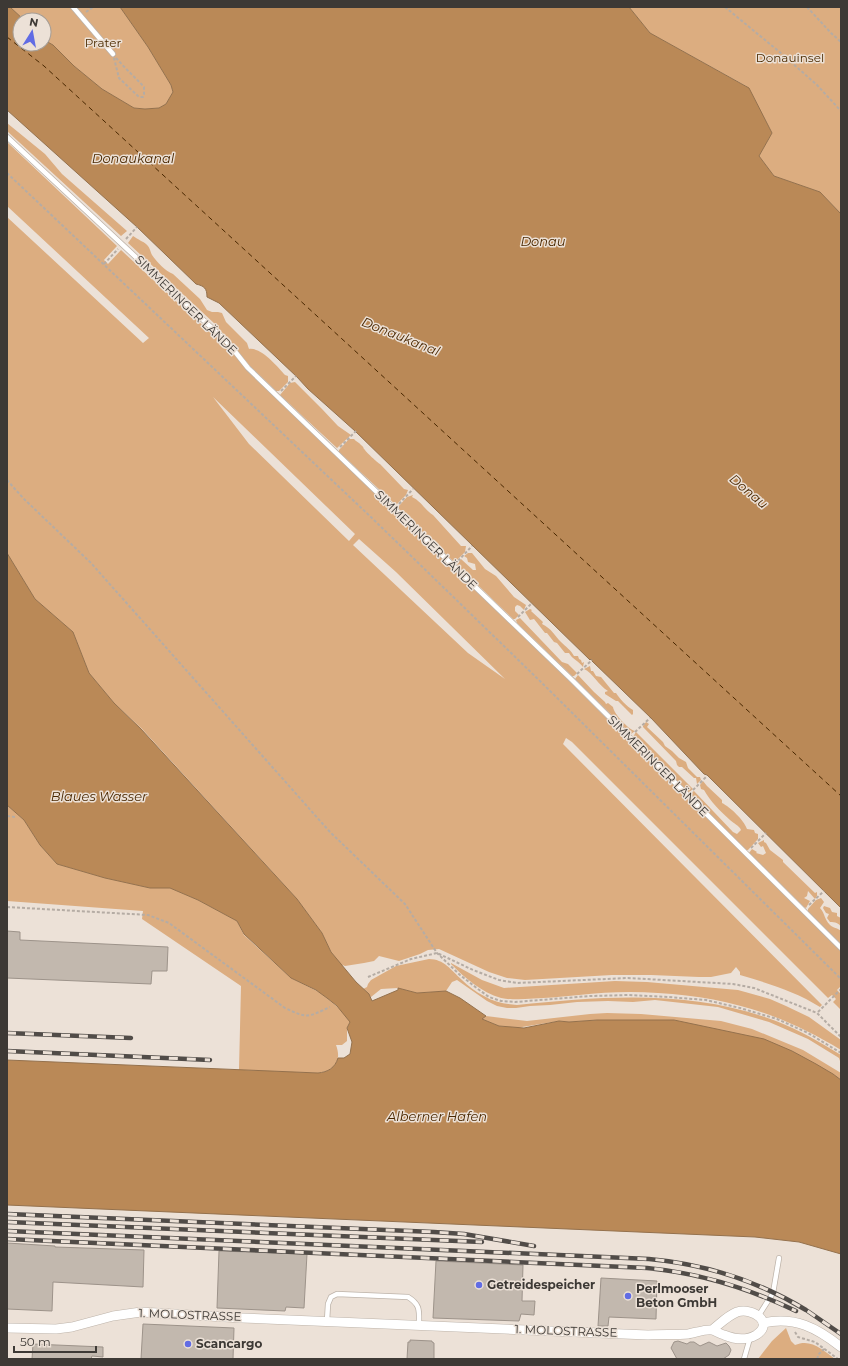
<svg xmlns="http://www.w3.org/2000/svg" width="848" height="1366" font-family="Montserrat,sans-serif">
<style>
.green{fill:#dcad80;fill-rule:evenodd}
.water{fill:#ba8957;stroke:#94714d}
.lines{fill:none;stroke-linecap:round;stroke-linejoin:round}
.ferry{stroke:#492700;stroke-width:1;stroke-dasharray:5 4;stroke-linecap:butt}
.building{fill:#c2b8ae;stroke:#9d938a}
.service-casing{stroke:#bdb3a9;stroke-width:6}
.minor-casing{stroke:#bdb3a9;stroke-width:10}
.path{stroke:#b5aca4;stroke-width:2;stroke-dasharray:3 2;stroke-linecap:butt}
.service{stroke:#fff;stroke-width:4.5}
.minor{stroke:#fff;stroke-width:9}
.rail-casing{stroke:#514c48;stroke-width:4.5}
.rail{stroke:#ece1d7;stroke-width:3;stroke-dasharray:9;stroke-linecap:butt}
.poi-dot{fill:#616ce4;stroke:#ece1d7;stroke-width:1.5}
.labels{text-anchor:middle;stroke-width:3;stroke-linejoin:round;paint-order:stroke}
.park-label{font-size:12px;fill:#4c2b00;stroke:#ece1d7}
.street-label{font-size:12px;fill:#3d3935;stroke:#ece1d7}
.poi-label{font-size:12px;font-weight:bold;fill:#3d3935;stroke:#ece1d7;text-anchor:start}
.water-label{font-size:13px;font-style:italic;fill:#492700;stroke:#ece1d7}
</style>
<rect width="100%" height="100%" fill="#ece1d7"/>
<!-- green -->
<g class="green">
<polygon points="10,7 120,7 148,47 171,85 173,92 166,104 159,108 145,109 134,108 102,89 74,66 53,45 44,40 44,20 24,20"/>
<polygon points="629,7 841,7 841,214 820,192 774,176 759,156 772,133 754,98 746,86 650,33"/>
<polygon points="7,123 45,154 62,174 127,231 121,236 7,131"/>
<path d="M7 142 117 246 104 260 108 264 121 250 194 318 226 344 257 379 560 672 841 951V986L837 990 841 994V1010L833 1002 836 999 832 995 828 998 572 742 566 738 563 744 822 1005 820 1007C795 991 767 983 740 975V972L736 967 731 973 711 977H699L651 975H612L525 980 507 978 489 972 439 949 428 950 420 954 399 961 379 956 374 961 364 963 345 966 340 964 331 952 322 933 297 899 142 729 114 703 89 673 73 632 35 599 7 553V217L143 343 149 338 7 206ZM213 397 355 534 349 541 249 444ZM359 539 396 572 505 679 468 653 353 545Z"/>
<path d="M133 236C137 239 144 242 146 244 150 247 150 251 152 255 157 262 165 271 173 274L200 299 207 310 212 312H218L222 313 226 322 247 343 249 349C261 347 277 366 285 375L288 376V382L279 391H276L250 366 216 325 128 243Z"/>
<polygon points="295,382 322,409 338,426 351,435 337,448 280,395 290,383"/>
<path d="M349 439H354C356 442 359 442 361 445 365 448 362 447 365 450 366 452 378 463 380 464L404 489 408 490 406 495 396 505 339 452V450Z"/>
<path d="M413 495 412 497C421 501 425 510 433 515L461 546H466L465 552 455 562H454L399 509 398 507 407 497Z"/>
<polygon points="468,553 472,553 485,569 496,576 514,597 526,605 524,610 520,606 517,605 515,607 515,611 519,615 515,619 513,619 457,565 461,559 473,570 476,570 475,564 468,562 467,558 464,556"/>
<path d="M530 609 532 610 531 611 543 622 542 624C551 628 555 636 561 642 566 647 571 650 574 656H578L579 659 581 660 582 663 584 662 583 667C579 661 572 659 569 653H565L557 643 554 642 547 633H545L534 619 530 620 525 612Z"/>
<polygon points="520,618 562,662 568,664 577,673 574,676 572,676 517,623 516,620"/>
<path d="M590 666 591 671H593L596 676 601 677 614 693H616C619 698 627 707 633 710V714L632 715 618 701H616L605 694V692L608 691C598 685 593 673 584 669Z"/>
<path d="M578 675 594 692 605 702 606 704 608 703 613 707C614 714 628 729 635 731L631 734 575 679Z"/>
<polygon points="646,722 649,724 647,727 663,742 665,746 672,751 679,758 686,762 688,768 697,777 700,777 701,780 697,784 696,778 694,778 682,767 679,767 677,765 676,761 643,727 643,726"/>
<polygon points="636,732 693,789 688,793 633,737"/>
<path d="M703 781 707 786 722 800V803C730 807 744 820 747 829L754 830 755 833 758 834V839L748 850H746L691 796V793L694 791 733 832 737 834 741 830C739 825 734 824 730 820 720 811 710 801 704 790L701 789 700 785Z"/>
<path d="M7 805 24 820 40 845 57 864 105 878 150 888H170L198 900 237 921 244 935 291 978 321 993 342 1011 350 1022 347 1028V1041L342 1045H336C342 1061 335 1071 318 1073L239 1070 241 986 142 919 143 911 7 901Z"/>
<polygon points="764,840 764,842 766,843 770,850 783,860 783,862 815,893 817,892 817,896 815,899 808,891 807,896 804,898 810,901 806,908 804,907 749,853 752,849 757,852 756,853 763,855 766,853 763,846 761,847 758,843"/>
<path d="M821 898 824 902 820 908C825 913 824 919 830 925 833 928 838 928 841 931V944L808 912V909L816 900Z"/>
<path d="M824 906 830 908 832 912 837 913V916L841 918V927C839 923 835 922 830 922L827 918 829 914 826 913 823 908Z"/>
<path d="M429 959C444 959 451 970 462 980 468 986 476 992 484 996 494 1002 505 1004 517 1005 603 996 693 989 776 1021 799 1030 820 1042 841 1055V1064L839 1058 808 1039 769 1022 718 1007 655 1000 633 1002 608 1001 577 1002 550 1005 530 1006 516 1008H507L497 1006 487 1001 457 980 452 982 446 991 417 993 398 988 381 989 371 997 366 991 363 989 367 987 368 984 371 980 396 966Z"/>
<path d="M451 963 482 980 504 988 615 981 647 982 738 990 770 999 786 1006 809 1017 841 1040V1050C782 1014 727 997 658 993 632 991 605 992 579 995 561 997 543 998 525 999 516 999 509 1000 501 998 481 992 465 978 451 964Z"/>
<polygon points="607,1013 641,1014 721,1021 752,1029 803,1050 841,1073 841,1080 833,1074 792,1051 674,1020 597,1020 569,1022 559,1021 516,1028 499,1026 482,1019 486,1016 527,1021 590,1014"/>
<path d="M786 1328 791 1341 795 1345C811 1338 823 1350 835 1359H758L772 1341Z"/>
</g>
<!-- water -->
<g class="water">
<path d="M7 7H10L24 20H20V44H44V40L53 45 74 66 102 89 134 108 145 109 159 108 166 104 173 92 171 85 148 47 120 7H629L650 33 749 88 772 133 759 156 774 176 820 192 841 214V908L707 775 704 774 651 718 592 661V660L591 659 590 660 355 431 308 389 297 377 219 303 207 297C207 288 204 286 196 284L137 227 7 110Z"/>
<path d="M7 553 35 599 73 632 89 673 114 703 141 729 297 899 322 933 331 952 356 982 369 994 372 1001 398 990V988L417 993 446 991 460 998 486 1016 482 1019 499 1026 524 1028 559 1021 569 1022 597 1020H674L764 1039 792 1051 816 1064 833 1074 841 1080V1254L799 1242 755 1237 7 1205V1060L318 1073C328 1072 335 1068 338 1058H344L350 1054 352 1042 347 1028 350 1022 337 1006 327 998 316 990 291 978 244 934 237 921 198 900 170 888H150L105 878 57 864 40 845 24 820 7 805Z"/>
</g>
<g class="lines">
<!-- ferry -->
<polyline class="ferry" points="7,37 44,66 841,796"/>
</g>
<!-- building -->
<g class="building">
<polygon points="7,931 20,932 20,940 168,947 167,971 152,971 151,984 7,978"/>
<polygon points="7,1243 55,1246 55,1247 144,1250 143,1287 53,1282 52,1311 7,1309"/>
<polygon points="219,1251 307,1254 304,1308 286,1307 285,1311 217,1308"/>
<polygon points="436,1261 523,1265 522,1301 535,1301 534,1315 521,1314 519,1321 433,1318"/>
<polygon points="601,1278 657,1281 656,1319 609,1317 608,1326 598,1326"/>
<polygon points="143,1324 234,1328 233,1359 141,1359"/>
<polygon points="410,1340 432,1341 432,1342 434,1343 434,1359 407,1359 408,1342 410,1342"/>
<polygon points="678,1341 687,1344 690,1342 694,1342 700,1346 709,1342 717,1346 726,1343 729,1346 731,1350 729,1355 723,1359 677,1359 671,1348 674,1342"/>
<polygon points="33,1344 103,1347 103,1357 92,1356 91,1359 32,1359"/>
</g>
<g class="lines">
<defs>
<g id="service">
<polyline points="73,7 113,54"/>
<polyline points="7,137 229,344 248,368 572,680 841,948"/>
<polyline points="759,1315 773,1293 779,1258"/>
<path d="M327 1321 328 1304 331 1297 337 1294 408 1297C421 1305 419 1311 419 1325"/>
<polyline points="744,1359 750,1338"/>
</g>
<g id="minor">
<path d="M763 1323C795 1316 817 1328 841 1347"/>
<path d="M7 1328 56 1329 72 1327 113 1316 141 1312 242 1318 648 1335C661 1334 675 1335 688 1334 695 1333 705 1329 712 1330 716 1331 720 1334 724 1335 734 1339 746 1341 756 1335 775 1323 753 1307 737 1312 727 1316 720 1324 712 1330"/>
</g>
</defs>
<!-- service casing -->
<use href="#service" class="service-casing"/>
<!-- minor casing -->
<use href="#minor" class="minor-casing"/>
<!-- path -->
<g class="path">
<polyline points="725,7 782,54 817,85 841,111"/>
<polyline points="807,7 831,33 841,42"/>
<polyline points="86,12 93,7"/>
<path d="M113 54C122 66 134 76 144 87V94L143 97H139L119 78Z"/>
<polyline points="7,173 374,520 541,682 841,979"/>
<polyline points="126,239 137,227"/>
<polyline points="104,264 118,249"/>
<polyline points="281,391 296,376"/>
<polyline points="340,447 356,431"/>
<polyline points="7,480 23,498 91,563 330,832 405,904 437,953 460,975 478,989 489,997 501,1001 515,1002 590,996 629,995 668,997 706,1000 740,1008 777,1019 808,1033 841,1053"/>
<polyline points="399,504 413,489"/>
<polyline points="458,561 472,546"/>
<polyline points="518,617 531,604"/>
<polyline points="577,674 592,660"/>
<polyline points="635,732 650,718"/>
<polyline points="693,790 707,776"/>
<polyline points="7,816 15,817"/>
<polyline points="751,848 766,833"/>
<polyline points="809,905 824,891"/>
<path d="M7 907 148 915 169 923 285 1008C308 1019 308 1017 330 1007"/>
<polyline points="368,977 411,959 437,953 473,970 499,980 517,983 628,978 733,984 754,988 817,1013 841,1037"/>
<polyline points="818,1012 841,989"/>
<polyline points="795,1332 798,1337 815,1342 838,1359"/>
<polyline points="817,1359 819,1354 824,1349"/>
</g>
<!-- service -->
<use href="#service" class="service"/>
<!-- minor -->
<use href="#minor" class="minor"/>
<defs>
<g id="rail">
<polyline points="7,1033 131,1038"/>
<polyline points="7,1051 210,1060"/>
<polyline points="8,1214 434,1232 464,1234 534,1246"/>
<polyline points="8,1222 482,1242"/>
<path d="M8 1231 649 1259C705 1264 758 1281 806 1310 818 1318 829 1326 841 1334"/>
<path d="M7 1239 647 1268C700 1273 748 1288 796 1311"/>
</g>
</defs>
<!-- rail casing -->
<use href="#rail" class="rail-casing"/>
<!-- rail -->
<use href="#rail" class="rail"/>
</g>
<!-- markers -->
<g class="poi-dot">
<circle cx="479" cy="1285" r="4"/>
<circle cx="628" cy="1296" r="4"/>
<circle cx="188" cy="1344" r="4"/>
</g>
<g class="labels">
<!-- park labels -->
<g class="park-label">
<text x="103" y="47">Prater</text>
<text x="790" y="62">Donauinsel</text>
</g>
<!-- street labels -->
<g class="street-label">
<text transform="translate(186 305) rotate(44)" y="4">SIMMERINGER LÄNDE</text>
<text transform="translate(426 540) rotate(44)" y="4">SIMMERINGER LÄNDE</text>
<text transform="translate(658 766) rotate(45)" y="4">SIMMERINGER LÄNDE</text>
<text transform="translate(190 1315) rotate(2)" y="4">1. MOLOSTRASSE</text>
<text transform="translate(566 1331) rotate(2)" y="4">1. MOLOSTRASSE</text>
</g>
<!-- poi labels -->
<g class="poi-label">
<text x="487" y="1289">Getreidespeicher</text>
<text x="636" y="1293">Perlmooser<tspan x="636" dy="14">Beton GmbH</tspan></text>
<text x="196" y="1348">Scancargo</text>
</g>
<!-- water labels -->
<g class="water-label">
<text x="133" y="163">Donaukanal</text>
<text x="543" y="246">Donau</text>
<text transform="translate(401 336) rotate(22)" y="5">Donaukanal</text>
<text transform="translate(749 491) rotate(40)" y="5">Donau</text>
<text x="99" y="801">Blaues Wasser</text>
<text x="437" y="1121">Alberner Hafen</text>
</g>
</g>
<!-- border -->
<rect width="848" height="1366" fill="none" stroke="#3d3935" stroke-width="16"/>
<!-- north arrow -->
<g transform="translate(32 32) rotate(11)"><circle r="19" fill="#ece1d7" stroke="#a69e96"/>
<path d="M0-3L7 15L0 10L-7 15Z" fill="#616ce4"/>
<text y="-6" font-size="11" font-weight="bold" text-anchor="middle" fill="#3d3935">N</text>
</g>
<!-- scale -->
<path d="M14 1346v6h82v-6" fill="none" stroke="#3d3935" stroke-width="2"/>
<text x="20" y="1346" font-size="12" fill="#3d3935" stroke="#ece1d7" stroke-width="3" paint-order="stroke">50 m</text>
</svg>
